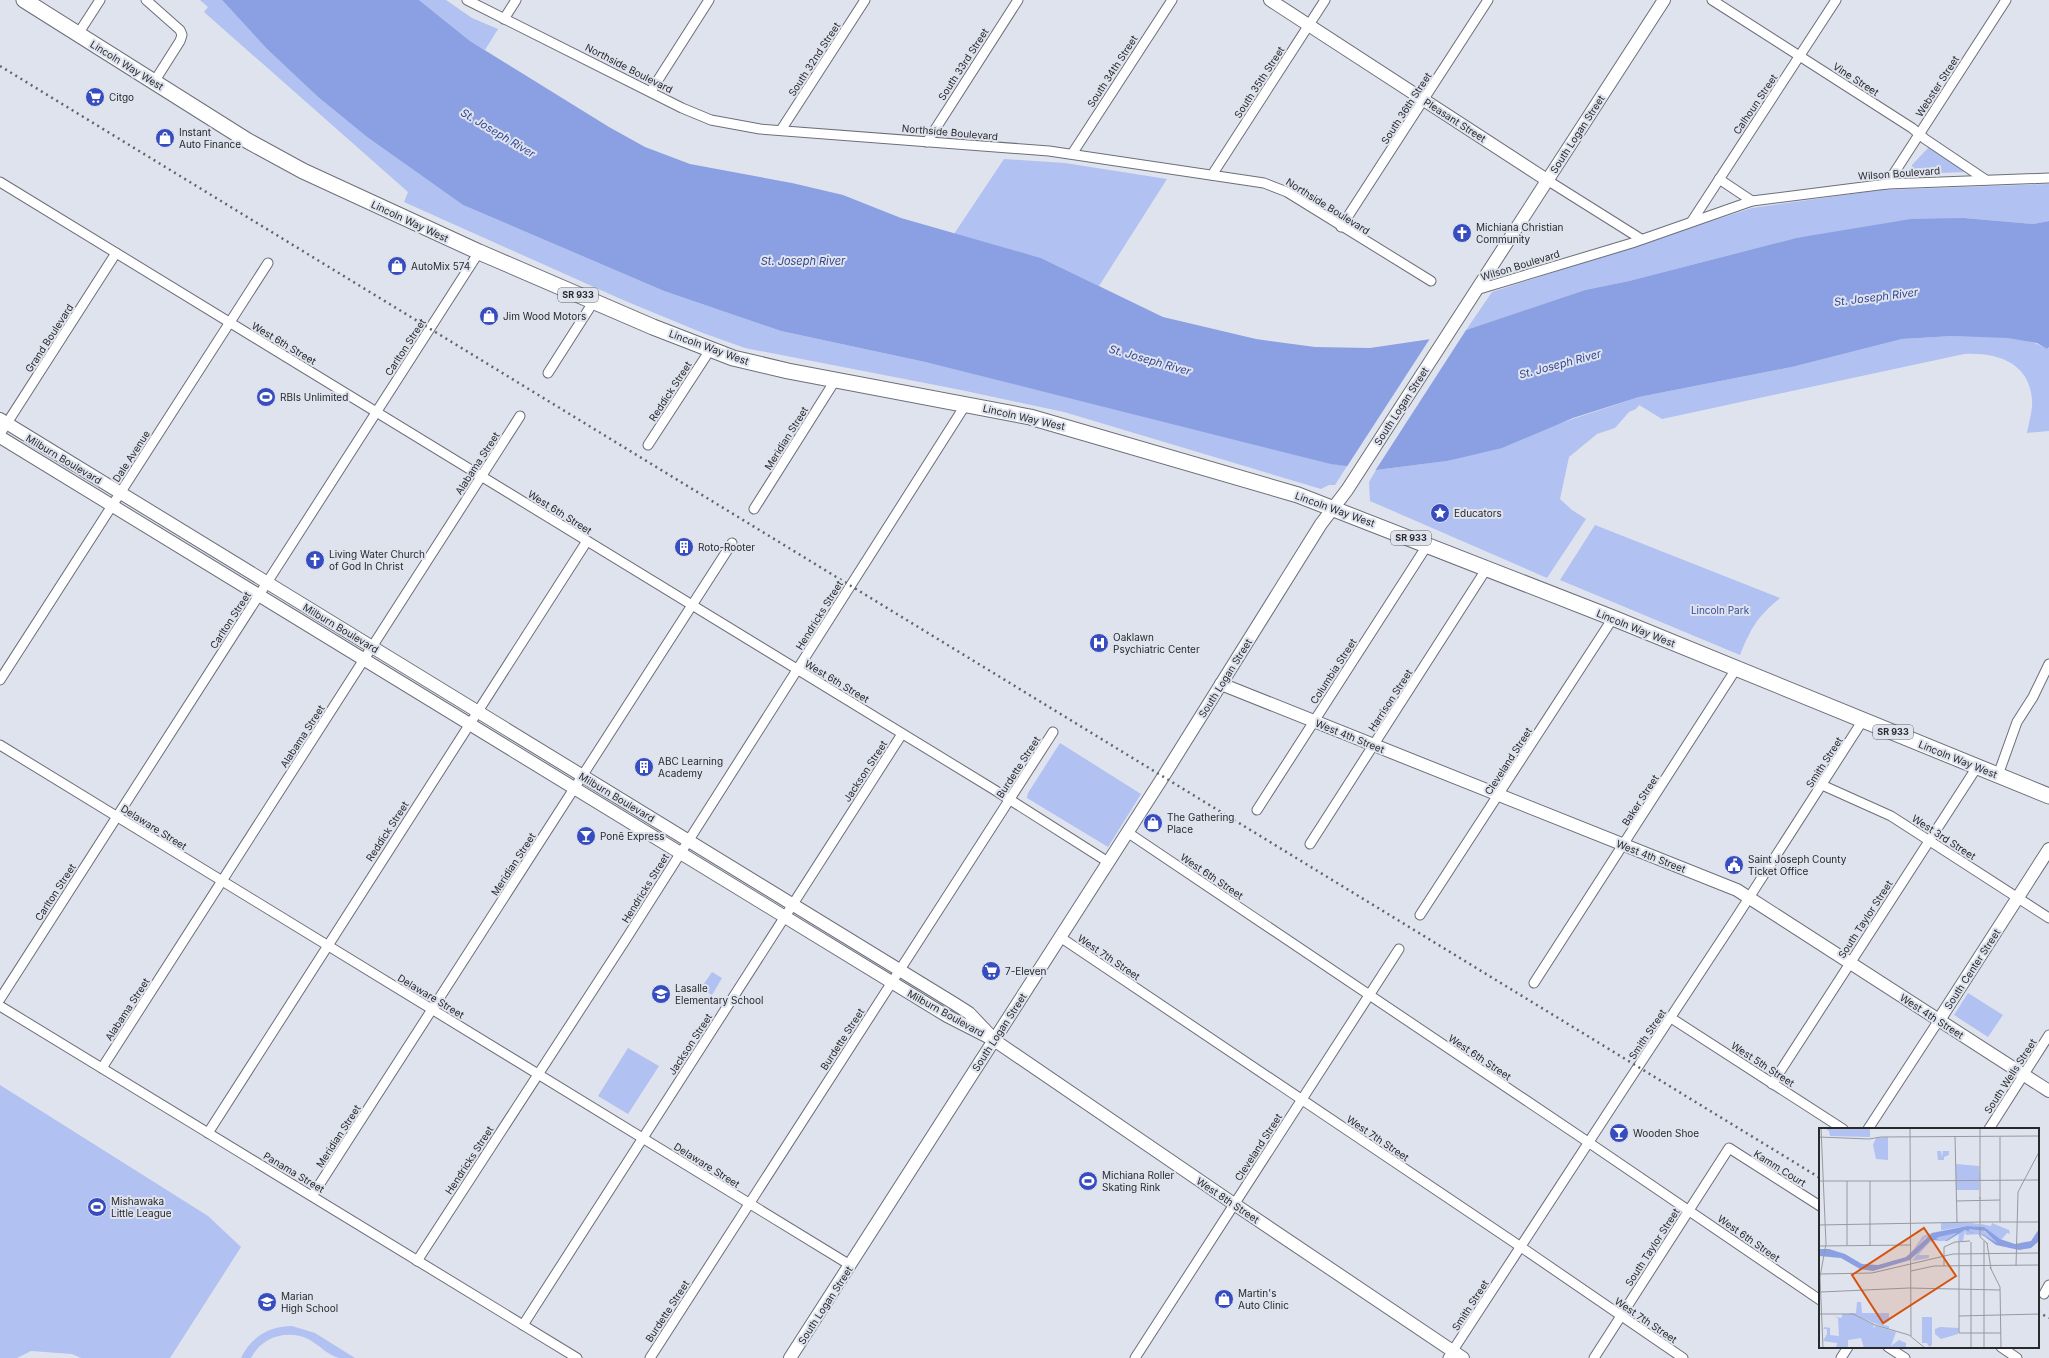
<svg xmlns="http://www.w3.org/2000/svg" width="2049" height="1358" font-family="Inter,sans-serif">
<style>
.green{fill:#b1c1f1}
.water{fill:#8ba0e2}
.pier{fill:#dfe3ed}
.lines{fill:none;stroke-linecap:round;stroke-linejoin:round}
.minor-casing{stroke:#6c6f79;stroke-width:11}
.tertiary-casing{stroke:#6c6f79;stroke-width:14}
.primary-casing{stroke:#6c6f79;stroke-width:17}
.minor{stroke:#fff;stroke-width:9}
.tertiary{stroke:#fff;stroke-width:12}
.primary{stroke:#fff;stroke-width:15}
.rail{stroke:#63656b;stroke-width:2.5;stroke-dasharray:2 4;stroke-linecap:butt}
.labels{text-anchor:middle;stroke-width:4;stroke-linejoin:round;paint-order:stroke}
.shield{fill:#dfe3ed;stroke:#5f6167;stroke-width:1}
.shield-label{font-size:9px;font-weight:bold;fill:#28292d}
.street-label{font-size:10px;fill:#28292d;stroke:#dfe3ed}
.poi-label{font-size:10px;fill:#28292d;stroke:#dfe3ed;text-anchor:start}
.park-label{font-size:10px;fill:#374b99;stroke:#dfe3ed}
.water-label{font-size:11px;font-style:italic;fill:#334693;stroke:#dfe3ed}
.inset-road{fill:none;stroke:#9699a0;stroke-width:1}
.view{fill:#d5540f;fill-opacity:0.15;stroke:#d5540f;stroke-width:2}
.inset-edge{fill:none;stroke:#28292d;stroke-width:2}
</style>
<rect width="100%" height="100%" fill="#dfe3ed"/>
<!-- green -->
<g class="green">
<polygon points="200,0 222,0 267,49 318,97 367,137 463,205 664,291 781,331 925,362 1347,466 1335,485 1329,485 1321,489 1064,412 961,390 745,348 703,333 623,300 404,202 408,192 204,12 208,7"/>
<polygon points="419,0 446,0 472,18 498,29 485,50 470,41"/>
<polygon points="1929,147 1966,171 1966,172 1912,174 1912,165"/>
<polygon points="1004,159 1065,163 1167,179 1099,286 1041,258 954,234"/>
<polygon points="2049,184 2049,221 2033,224 1964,218 1796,238 1629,281 1585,290 1466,330 1492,292 1752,208 1880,190"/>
<path d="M1952 336C1982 337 2020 333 2047 349L2049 347V431L2027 433C2029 422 2033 410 2032 399 2029 362 1996 352 1964 354L1662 419 1639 405 1636 409 1629 412 1615 428 1597 434 1569 457 1560 499 1572 510 1586 519 1547 578 1370 501 1369 482 1376 470 1447 461 1639 397 1792 367 1902 339Z"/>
<path d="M1595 525 1780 598C1757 617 1751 628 1740 655L1560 580Z"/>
<polygon points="1060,743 1141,794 1108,847 1027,798 1028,793"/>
<polygon points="712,972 722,978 712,995 701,988"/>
<polygon points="1968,993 2003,1015 1988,1037 1954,1015"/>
<polygon points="628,1048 659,1066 628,1114 598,1096"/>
<polygon points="0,1085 208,1216 241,1247 170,1358 81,1358 72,1354 31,1351 17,1358 0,1358"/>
<path d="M292 1326 315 1333 355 1358C350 1358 344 1358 339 1358 329 1356 319 1345 310 1340 289 1329 262 1336 251 1358H241C251 1337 269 1326 292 1326Z"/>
</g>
<!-- water -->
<polygon class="water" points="222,0 419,0 470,41 609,127 645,147 690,164 792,183 843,195 901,218 1041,258 1163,317 1256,339 1315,347 1370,348 1431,339 1466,330 1585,290 1629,281 1796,238 1911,219 1964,218 2033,224 2049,221 2049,347 2047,349 2037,343 2008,338 1952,336 1902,339 1792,367 1639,397 1573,418 1502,448 1447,461 1376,470 1331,464 925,362 781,331 664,291 463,205 367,137 318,97 267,49"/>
<!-- pier -->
<polygon class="pier" points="1468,327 1375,471 1346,468 1431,337"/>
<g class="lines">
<defs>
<g id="minor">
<polyline points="146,0 180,30 182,35 180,41 154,82"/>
<polyline points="467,0 682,108 711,120 760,129 1049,151 1264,183 1287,192 1431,281"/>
<polyline points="1712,0 1912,128 1925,139 1986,180"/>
<polyline points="504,19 516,0"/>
<polyline points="78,34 100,0"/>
<polyline points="651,91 709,0"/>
<polyline points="781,130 865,0"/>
<polyline points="927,142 1018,0"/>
<polyline points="1072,154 1172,0"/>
<polyline points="1212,175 1325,0"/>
<polyline points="1719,179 1752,201"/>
<polyline points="1547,180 1641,239"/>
<polyline points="0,182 993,789 1108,862"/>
<polyline points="1887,184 2006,0"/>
<polyline points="1692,221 1836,0"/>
<polyline points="1341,227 1488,0"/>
<polyline points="1476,290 1632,243 1752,201 1887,184 2049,178"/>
<polyline points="548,373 594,301"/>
<polyline points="0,434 116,253"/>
<polyline points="648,445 710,350"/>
<polyline points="754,509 836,379"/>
<polyline points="0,680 268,263"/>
<polyline points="0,745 850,1265"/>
<polyline points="1998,775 2017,722 2033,697 2049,664"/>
<polyline points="1822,785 1891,816 2049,918"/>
<polyline points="1257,810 1428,544"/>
<polyline points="1127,832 1588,1142 1820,1300"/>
<polyline points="1310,844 1487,568"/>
<polyline points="1420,915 1613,618"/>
<polyline points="1060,937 1521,1247 1683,1358"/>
<polyline points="1534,983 1736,669"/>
<polyline points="0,999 479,252"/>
<polyline points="0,1006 577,1358"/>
<polyline points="1671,1018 1843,1129"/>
<polyline points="102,1068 520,416"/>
<polyline points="1772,1084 1977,767"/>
<polyline points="1868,1129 1939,1020"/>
<polyline points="1989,1129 2049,1035"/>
<polyline points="208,1133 587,541"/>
<polyline points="312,1196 732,543"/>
<polyline points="417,1261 626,939 966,404"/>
<polyline points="2044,1294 2049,1285"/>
<polyline points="523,1325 902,734"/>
<polyline points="1888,1347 1905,1358"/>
<polyline points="2001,1347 2017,1358"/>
<polyline points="650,1358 1053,732"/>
<polyline points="1135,1358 1399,949"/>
<polyline points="1448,1358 1626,1085 1736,918 1863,720"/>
<polyline points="1594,1358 1729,1148 1820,1206"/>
<polyline points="1841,1358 1848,1347"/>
</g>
<g id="tertiary">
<polyline points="1270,0 1547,180"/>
<polyline points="0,419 955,1004 969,1013 989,1034"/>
<polyline points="0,437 947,1016 994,1040 1234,1204 1463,1358"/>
<polyline points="1221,684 1737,890 2049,1091"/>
<polyline points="1939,1020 2049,849"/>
<polyline points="790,1358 1163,777 1321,524 1347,490 1664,0"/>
</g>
<polyline id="primary" points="24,0 248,141 303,171 479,252 653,327 733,358 788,371 1030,417 1298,495 1613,618 2049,796"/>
</defs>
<!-- minor casing -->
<use href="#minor" class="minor-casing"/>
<!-- tertiary casing -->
<use href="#tertiary" class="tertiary-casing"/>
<!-- primary casing -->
<use href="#primary" class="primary-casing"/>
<!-- minor -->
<use href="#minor" class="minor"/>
<!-- tertiary -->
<use href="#tertiary" class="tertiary"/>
<!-- primary -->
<use href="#primary" class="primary"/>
<!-- rail -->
<g class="rail">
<polyline points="0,66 1820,1178"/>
<polyline points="2038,1312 2049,1318"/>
</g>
</g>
<!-- icons -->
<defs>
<symbol id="supermarket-disc" viewBox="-11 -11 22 22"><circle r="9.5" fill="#374cbe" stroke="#dfe3ed"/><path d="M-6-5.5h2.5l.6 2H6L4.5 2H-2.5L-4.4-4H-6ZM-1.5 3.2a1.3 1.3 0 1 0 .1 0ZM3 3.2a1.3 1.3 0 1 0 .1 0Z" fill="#fff"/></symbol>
<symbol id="shop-disc" viewBox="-11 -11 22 22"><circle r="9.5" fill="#374cbe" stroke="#dfe3ed"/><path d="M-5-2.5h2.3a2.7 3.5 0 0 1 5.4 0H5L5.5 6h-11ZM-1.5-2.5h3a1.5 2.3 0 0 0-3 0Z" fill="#fff"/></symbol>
<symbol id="church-disc" viewBox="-11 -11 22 22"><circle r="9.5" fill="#374cbe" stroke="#dfe3ed"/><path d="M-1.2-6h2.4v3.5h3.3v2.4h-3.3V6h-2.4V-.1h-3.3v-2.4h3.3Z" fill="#fff"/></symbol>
<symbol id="stadium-disc" viewBox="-11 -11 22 22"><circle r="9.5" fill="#374cbe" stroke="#dfe3ed"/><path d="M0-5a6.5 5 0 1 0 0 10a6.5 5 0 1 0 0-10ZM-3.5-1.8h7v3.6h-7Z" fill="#fff"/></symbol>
<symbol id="sight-disc" viewBox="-11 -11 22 22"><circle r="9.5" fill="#374cbe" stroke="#dfe3ed"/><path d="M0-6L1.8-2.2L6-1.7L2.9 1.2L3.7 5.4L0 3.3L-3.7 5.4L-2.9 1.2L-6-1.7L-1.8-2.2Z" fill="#fff"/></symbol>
<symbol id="building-disc" viewBox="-11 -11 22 22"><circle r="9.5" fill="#374cbe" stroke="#dfe3ed"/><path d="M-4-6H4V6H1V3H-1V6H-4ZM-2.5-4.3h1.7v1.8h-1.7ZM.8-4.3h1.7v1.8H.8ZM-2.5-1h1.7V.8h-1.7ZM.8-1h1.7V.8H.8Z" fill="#fff"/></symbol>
<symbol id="hospital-disc" viewBox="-11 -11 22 22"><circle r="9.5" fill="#374cbe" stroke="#dfe3ed"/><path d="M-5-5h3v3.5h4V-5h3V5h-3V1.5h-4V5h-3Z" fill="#fff"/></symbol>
<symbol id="bar-disc" viewBox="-11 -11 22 22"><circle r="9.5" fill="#374cbe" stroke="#dfe3ed"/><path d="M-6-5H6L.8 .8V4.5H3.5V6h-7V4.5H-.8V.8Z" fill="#fff"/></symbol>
<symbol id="civic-disc" viewBox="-11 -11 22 22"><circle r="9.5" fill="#374cbe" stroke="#dfe3ed"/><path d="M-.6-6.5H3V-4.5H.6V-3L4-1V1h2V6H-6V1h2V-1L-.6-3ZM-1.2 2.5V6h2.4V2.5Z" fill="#fff"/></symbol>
<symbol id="school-disc" viewBox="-11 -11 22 22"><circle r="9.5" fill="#374cbe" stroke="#dfe3ed"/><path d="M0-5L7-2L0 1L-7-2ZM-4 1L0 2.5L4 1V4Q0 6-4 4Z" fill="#fff"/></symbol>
</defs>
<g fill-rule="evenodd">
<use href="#supermarket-disc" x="84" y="86" width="22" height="22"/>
<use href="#shop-disc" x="154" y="127" width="22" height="22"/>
<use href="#church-disc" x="1451" y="222" width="22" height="22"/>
<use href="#shop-disc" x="386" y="255" width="22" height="22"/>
<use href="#shop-disc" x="478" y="305" width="22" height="22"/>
<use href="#stadium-disc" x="255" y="386" width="22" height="22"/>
<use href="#sight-disc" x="1429" y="502" width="22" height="22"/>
<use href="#building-disc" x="673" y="536" width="22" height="22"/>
<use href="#church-disc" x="304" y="549" width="22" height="22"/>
<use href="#hospital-disc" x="1088" y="632" width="22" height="22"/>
<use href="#building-disc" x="633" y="756" width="22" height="22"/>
<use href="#shop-disc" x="1142" y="812" width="22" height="22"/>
<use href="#bar-disc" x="575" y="825" width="22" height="22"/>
<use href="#civic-disc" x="1723" y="854" width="22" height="22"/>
<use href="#supermarket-disc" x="980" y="960" width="22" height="22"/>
<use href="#school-disc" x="650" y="983" width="22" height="22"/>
<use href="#bar-disc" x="1608" y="1122" width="22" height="22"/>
<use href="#stadium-disc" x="1077" y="1170" width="22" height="22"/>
<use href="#stadium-disc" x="86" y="1196" width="22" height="22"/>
<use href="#shop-disc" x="1213" y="1288" width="22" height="22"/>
<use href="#school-disc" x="256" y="1291" width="22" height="22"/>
</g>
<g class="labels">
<!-- shield labels -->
<g class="shield">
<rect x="558" y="288" width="40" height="14" rx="3"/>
<rect x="1391" y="531" width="40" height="14" rx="3"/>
<rect x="1873" y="725" width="40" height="14" rx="3"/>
</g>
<g class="shield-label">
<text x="578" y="298">SR 933</text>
<text x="1411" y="541">SR 933</text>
<text x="1893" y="735">SR 933</text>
</g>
<!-- street labels -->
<g class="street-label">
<text transform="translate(814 59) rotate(-57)" y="4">South 32nd Street</text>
<text transform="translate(963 64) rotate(-57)" y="4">South 33rd Street</text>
<text transform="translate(127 65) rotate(32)" y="4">Lincoln Way West</text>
<text transform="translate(629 68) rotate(27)" y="4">Northside Boulevard</text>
<text transform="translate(1112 71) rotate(-57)" y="4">South 34th Street</text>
<text transform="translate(1856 79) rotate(33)" y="4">Vine Street</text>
<text transform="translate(1259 82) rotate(-57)" y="4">South 35th Street</text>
<text transform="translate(1937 86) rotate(-57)" y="4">Webster Street</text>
<text transform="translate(1755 104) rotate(-56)" y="4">Calhoun Street</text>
<text transform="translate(1406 108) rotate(-57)" y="4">South 36th Street</text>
<text transform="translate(1455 120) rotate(33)" y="4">Pleasant Street</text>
<text transform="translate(950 132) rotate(5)" y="4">Northside Boulevard</text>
<text transform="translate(1577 134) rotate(-57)" y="4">South Logan Street</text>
<text transform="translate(1899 173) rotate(-4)" y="4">Wilson Boulevard</text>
<text transform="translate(1328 206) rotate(32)" y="4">Northside Boulevard</text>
<text transform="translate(410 221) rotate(25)" y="4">Lincoln Way West</text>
<text transform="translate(1520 265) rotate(-17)" y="4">Wilson Boulevard</text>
<text transform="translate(49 338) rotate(-57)" y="4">Grand Boulevard</text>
<text transform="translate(284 343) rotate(31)" y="4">West 6th Street</text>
<text transform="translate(405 347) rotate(-57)" y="4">Carlton Street</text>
<text transform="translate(709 347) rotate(20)" y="4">Lincoln Way West</text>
<text transform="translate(670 391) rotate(-57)" y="4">Reddick Street</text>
<text transform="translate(1401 406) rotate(-57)" y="4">South Logan Street</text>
<text transform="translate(1024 417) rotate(13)" y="4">Lincoln Way West</text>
<text transform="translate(786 438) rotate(-58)" y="4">Meridian Street</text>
<text transform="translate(131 456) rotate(-57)" y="4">Dale Avenue</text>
<text transform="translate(64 459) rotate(31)" y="4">Milburn Boulevard</text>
<text transform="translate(477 463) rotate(-57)" y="4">Alabama Street</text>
<text transform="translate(1335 509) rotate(20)" y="4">Lincoln Way West</text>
<text transform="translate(560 512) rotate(32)" y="4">West 6th Street</text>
<text transform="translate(819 615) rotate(-58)" y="4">Hendricks Street</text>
<text transform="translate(230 620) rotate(-57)" y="4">Carlton Street</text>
<text transform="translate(341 628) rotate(31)" y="4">Milburn Boulevard</text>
<text transform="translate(1636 628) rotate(22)" y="4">Lincoln Way West</text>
<text transform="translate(1333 671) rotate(-57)" y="4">Columbia Street</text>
<text transform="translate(1225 678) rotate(-58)" y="4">South Logan Street</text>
<text transform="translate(837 681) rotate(31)" y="4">West 6th Street</text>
<text transform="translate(1390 700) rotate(-57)" y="4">Harrison Street</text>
<text transform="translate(302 736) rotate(-57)" y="4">Alabama Street</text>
<text transform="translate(1350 736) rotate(22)" y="4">West 4th Street</text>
<text transform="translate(1958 759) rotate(22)" y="4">Lincoln Way West</text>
<text transform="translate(1508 761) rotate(-57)" y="4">Cleveland Street</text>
<text transform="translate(1824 762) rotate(-57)" y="4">Smith Street</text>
<text transform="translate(1018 767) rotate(-57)" y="4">Burdette Street</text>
<text transform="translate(865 771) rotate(-57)" y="4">Jackson Street</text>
<text transform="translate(617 797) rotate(31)" y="4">Milburn Boulevard</text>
<text transform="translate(1640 800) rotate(-57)" y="4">Baker Street</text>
<text transform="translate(154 827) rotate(32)" y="4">Delaware Street</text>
<text transform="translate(387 831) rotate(-57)" y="4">Reddick Street</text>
<text transform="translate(1944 837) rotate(33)" y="4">West 3rd Street</text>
<text transform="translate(1651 856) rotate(21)" y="4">West 4th Street</text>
<text transform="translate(513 864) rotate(-57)" y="4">Meridian Street</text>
<text transform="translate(1212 876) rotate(34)" y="4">West 6th Street</text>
<text transform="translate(645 888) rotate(-58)" y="4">Hendricks Street</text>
<text transform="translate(55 892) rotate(-57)" y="4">Carlton Street</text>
<text transform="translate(1865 919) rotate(-57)" y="4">South Taylor Street</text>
<text transform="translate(1109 957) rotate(34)" y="4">West 7th Street</text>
<text transform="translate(1972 969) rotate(-57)" y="4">South Center Street</text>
<text transform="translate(431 996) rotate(31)" y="4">Delaware Street</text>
<text transform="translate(127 1009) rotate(-57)" y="4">Alabama Street</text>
<text transform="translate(946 1013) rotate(29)" y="4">Milburn Boulevard</text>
<text transform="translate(1932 1016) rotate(33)" y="4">West 4th Street</text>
<text transform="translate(999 1032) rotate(-57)" y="4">South Logan Street</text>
<text transform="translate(1647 1034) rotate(-56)" y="4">Smith Street</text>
<text transform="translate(842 1039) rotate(-57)" y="4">Burdette Street</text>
<text transform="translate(690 1044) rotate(-57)" y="4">Jackson Street</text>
<text transform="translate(1480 1057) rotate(34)" y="4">West 6th Street</text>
<text transform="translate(1763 1064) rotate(33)" y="4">West 5th Street</text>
<text transform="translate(2010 1076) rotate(-57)" y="4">South Wells Street</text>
<text transform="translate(338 1136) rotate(-57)" y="4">Meridian Street</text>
<text transform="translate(1378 1138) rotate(34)" y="4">West 7th Street</text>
<text transform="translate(1258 1147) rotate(-57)" y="4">Cleveland Street</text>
<text transform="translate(469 1160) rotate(-57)" y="4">Hendricks Street</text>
<text transform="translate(707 1165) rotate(32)" y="4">Delaware Street</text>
<text transform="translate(1780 1168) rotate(32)" y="4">Kamm Court</text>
<text transform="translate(294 1172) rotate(31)" y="4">Panama Street</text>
<text transform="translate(1228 1200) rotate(34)" y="4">West 8th Street</text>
<text transform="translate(1749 1238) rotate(35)" y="4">West 6th Street</text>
<text transform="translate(1652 1247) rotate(-57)" y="4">South Taylor Street</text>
<text transform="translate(825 1305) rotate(-57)" y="4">South Logan Street</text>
<text transform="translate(1470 1305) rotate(-57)" y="4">Smith Street</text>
<text transform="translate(667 1311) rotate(-57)" y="4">Burdette Street</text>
<text transform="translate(1646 1320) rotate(34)" y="4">West 7th Street</text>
</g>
<!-- poi labels -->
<g class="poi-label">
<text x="109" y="101">Citgo</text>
<text x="179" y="136">Instant<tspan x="179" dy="12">Auto Finance</tspan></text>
<text x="1476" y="231">Michiana Christian<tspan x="1476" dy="12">Community</tspan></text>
<text x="411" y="270">AutoMix 574</text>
<text x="503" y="320">Jim Wood Motors</text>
<text x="280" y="401">RBIs Unlimited</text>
<text x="1454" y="517">Educators</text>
<text x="698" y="551">Roto-Rooter</text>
<text x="329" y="558">Living Water Church<tspan x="329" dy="12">of God In Christ</tspan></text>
<text x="1113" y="641">Oaklawn<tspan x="1113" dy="12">Psychiatric Center</tspan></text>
<text x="658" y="765">ABC Learning<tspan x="658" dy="12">Academy</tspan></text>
<text x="1167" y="821">The Gathering<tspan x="1167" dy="12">Place</tspan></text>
<text x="600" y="840">Ponē Express</text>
<text x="1748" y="863">Saint Joseph County<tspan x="1748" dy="12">Ticket Office</tspan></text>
<text x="1005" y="975">7-Eleven</text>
<text x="675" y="992">Lasalle<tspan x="675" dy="12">Elementary School</tspan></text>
<text x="1633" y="1137">Wooden Shoe</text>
<text x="1102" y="1179">Michiana Roller<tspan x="1102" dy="12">Skating Rink</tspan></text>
<text x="111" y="1205">Mishawaka<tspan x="111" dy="12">Little League</tspan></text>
<text x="1238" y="1297">Martin's<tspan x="1238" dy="12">Auto Clinic</tspan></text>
<text x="281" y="1300">Marian<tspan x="281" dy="12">High School</tspan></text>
</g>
<!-- park labels -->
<g class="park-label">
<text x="1720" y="614">Lincoln Park</text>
</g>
<!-- water labels -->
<g class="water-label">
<text transform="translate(498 133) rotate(31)" y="4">St. Joseph River</text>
<text x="803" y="265">St. Joseph River</text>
<text transform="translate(1876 297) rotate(-7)" y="4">St. Joseph River</text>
<text transform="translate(1150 360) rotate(16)" y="4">St. Joseph River</text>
<text transform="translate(1560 364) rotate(-15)" y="4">St. Joseph River</text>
</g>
</g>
<!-- overview -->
<g transform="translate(1819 1128)">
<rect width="220" height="220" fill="#dfe3ed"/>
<path d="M6 0H51V9L11 8 10 3ZM69 9V32L57 31 54 17 57 10ZM118 23H122L123 29 124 23H130V27L125 29V32H119ZM137 36 160 38 161 52H137ZM137 53H160V62H137ZM122 95H153L160 96 161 99 148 98 118 103 106 110 92 125 104 108 122 102ZM173 95 190 102 191 106 188 105 182 112 162 99V96L172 98ZM157 101 165 103 178 115 162 106 147 107 146 103 144 113H139L140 105 150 101ZM138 105 126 113 117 111 120 109ZM113 112 116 114H111L99 127H110V130L93 133 100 123 108 115ZM38 174H42L43 185H70V193L64 197 70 198V201L30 185H37ZM24 186H33L55 197 54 200 57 198 77 204 72 218 80 212 87 215V220H45L42 210 29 212V220H17L18 215 4 213 8 206V201H4L6 199 11 200V207L20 208 19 190 15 188 22 190ZM103 189H113V217L110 219 108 215H103ZM121 199 140 200 139 206 122 211 116 206V201Z" fill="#b1c1f1"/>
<path d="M148 98 165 99 181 111 196 116 212 113 220 101V113L212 120 200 122 177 117 165 108 146 102 128 113 112 112 91 132 54 143 41 141 22 130 0 128V121H10L26 126 43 136 59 137 87 129 113 105ZM150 101 166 103 178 115 165 107 150 104ZM138 105 126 113 117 111 120 109Z" fill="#8ba0e2" fill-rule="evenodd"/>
<path class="inset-road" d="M2 0 7 116 1 149 4 220M91 0 92 208M161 0V71M136 8 138 94M0 9 50 11 62 9 220 8M181 9V94M0 53H85M28 53V117M51 53V117M85 53 220 52M161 69V109L169 116M137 73 181 72M161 94H220M0 97 161 94M140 114V205H182M152 114V220M168 115 172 141M0 118 92 117M125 138V119L136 114 151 113M197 138 199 64 220 24M171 139 181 159 182 220M92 143 115 138 220 137M0 146 53 145 134 126 220 125M2 164 90 160 181 162M0 186H34L56 197 90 207 106 220M140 188 220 186M165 220V113"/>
<path class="view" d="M105 100 137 148 64 195 33 147Z"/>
<rect width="220" height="220" class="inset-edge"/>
</g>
</svg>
